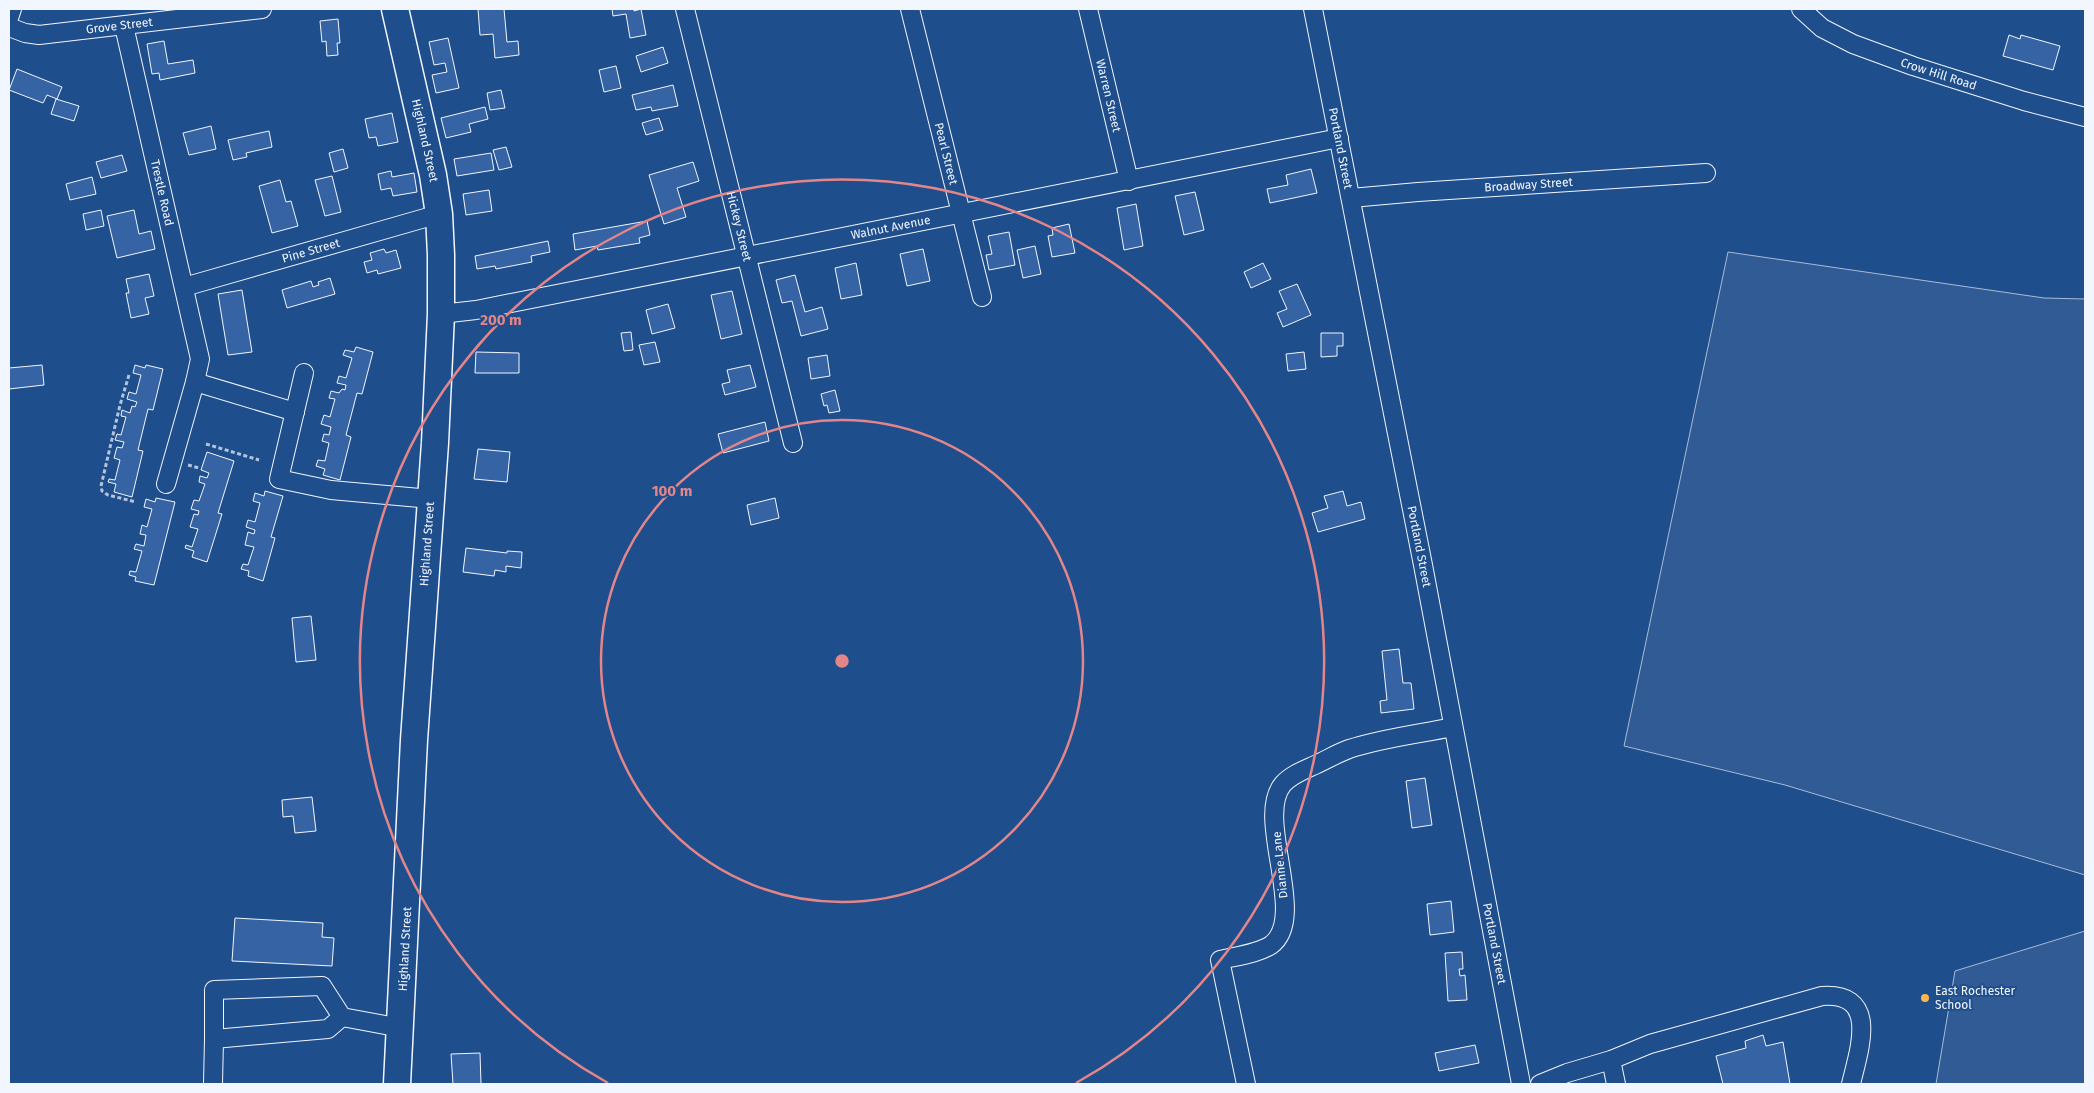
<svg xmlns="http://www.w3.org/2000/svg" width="2094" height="1093" font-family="'Fira Sans',sans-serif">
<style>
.built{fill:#305b95;stroke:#a8bbd7}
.building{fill:#3563a3;stroke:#f2f6ff}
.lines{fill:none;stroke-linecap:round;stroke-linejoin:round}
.minor-casing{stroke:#f2f6ff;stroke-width:20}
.highway-casing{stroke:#f2f6ff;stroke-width:29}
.path{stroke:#b3c4dc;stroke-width:3;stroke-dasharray:4 2.5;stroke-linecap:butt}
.minor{stroke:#1f4e8c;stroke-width:18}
.highway{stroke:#1f4e8c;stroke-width:26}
.ring{fill:none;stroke:#e38589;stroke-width:2.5}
.poi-dot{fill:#ffb74d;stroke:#1f4e8c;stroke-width:2}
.labels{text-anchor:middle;stroke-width:4;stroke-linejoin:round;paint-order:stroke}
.street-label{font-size:12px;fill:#f2f6ff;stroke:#1f4e8c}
.poi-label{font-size:12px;fill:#f2f6ff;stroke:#1f4e8c;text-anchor:start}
.centre{fill:#e38589;stroke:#1f4e8c;stroke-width:2.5}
.ring-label{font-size:15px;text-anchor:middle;font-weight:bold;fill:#e38589;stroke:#1f4e8c;stroke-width:4;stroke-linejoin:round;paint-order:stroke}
</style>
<rect width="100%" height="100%" fill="#1f4e8c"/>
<!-- built -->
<g class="built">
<polygon points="1728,252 2044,298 2085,299 2085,875 1785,785 1624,746"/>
<polygon points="2085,931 2085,1084 1936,1084 1955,971"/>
</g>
<!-- building -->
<g class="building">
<polygon points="478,9 504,9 507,42 518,41 519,55 495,58 493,34 480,35"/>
<polygon points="612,9 634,9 634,11 641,9 646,35 630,38 626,14 613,16"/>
<polygon points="338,19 340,43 337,43 338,55 327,56 326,41 322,42 320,21"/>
<polygon points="2009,35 2020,39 2021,35 2060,46 2053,70 2003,56"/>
<polygon points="448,38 459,88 436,93 432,75 447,72 445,63 434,65 429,42"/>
<polygon points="164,41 168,64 193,60 195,73 160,80 159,73 152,74 147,44"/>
<polygon points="663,47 668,63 641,72 636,56"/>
<polygon points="616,66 621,88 604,92 599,70"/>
<polygon points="17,69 62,87 57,99 47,95 43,103 9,90"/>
<polygon points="673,85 678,106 652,111 651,107 636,110 632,95"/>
<polygon points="501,90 505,108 490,110 487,93"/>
<polygon points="56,99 79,106 74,121 51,114"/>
<polygon points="485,107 488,119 469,124 471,132 446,138 441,118"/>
<polygon points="392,113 398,142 378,146 376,137 369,138 365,119"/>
<polygon points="659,118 663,130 646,135 642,123"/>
<polygon points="211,126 216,149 189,155 183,133"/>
<polygon points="269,131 272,147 246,153 247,157 233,160 228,140"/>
<polygon points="506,147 512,167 499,170 493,150"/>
<polygon points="343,149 348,168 334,172 329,153"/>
<polygon points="491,153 494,170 457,176 454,159"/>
<polygon points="122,155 127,171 101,178 96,162"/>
<polygon points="693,162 699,181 677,188 686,217 664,224 649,175"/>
<polygon points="1311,169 1317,193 1270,203 1267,189 1288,185 1286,175"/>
<polygon points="391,171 392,177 414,173 417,192 393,196 391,188 381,190 378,174"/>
<polygon points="332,176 341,212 325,216 315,180"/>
<polygon points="92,177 96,194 70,200 66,184"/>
<polygon points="280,180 286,202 291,201 298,226 272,233 259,186"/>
<polygon points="489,190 492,211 466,215 463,194"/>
<polygon points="1195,192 1204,230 1184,235 1175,196"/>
<polygon points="1136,204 1143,246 1124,250 1117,208"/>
<polygon points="101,210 104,226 86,230 83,214"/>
<polygon points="134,210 139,234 151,231 155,249 117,258 107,216"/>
<polygon points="647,221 650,235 639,238 640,243 598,250 597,246 575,250 573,234"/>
<polygon points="1069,224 1075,253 1052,257 1048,236 1053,235 1052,228"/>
<polygon points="1009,232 1015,265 989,270 986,255 992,254 988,236"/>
<polygon points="548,241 550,252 531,256 532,262 496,269 495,266 477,269 475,256"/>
<polygon points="1035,246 1041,274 1023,278 1017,250"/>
<polygon points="384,249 386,253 396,250 401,268 378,274 377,270 367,273 364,262 372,260 370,253"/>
<polygon points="923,249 930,281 907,286 900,254"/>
<polygon points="856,263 862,295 841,299 835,268"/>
<polygon points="1263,263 1271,279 1251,288 1244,272"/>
<polygon points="149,274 154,296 145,298 149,314 131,318 126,293 129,293 126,279"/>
<polygon points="795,275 805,312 822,307 828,329 801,336 792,301 782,303 776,280"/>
<polygon points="330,278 335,294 287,308 282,290 311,281 313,287 319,285 318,282"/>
<polygon points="1297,284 1311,315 1283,327 1277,313 1287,309 1279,291"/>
<polygon points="242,290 252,352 228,355 218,294"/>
<polygon points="732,291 742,334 721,339 711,295"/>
<polygon points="668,304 675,328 652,334 646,310"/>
<polygon points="631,332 633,350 624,351 621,333"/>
<polygon points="1321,333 1343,333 1343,346 1337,346 1337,356 1321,357"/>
<polygon points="655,342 660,362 644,365 639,345"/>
<polygon points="356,347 373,352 362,394 357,393 346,435 351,437 340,480 323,475 325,469 316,466 318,460 325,461 329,443 322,441 324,434 329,435 331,427 321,424 324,415 330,417 335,399 329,398 331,391 339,393 342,389 345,390 346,385 337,383 339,376 346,378 352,358 343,355 345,350 354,352"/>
<polygon points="476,352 519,353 519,373 475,373"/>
<polygon points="1304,352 1306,369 1288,371 1286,354"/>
<polygon points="827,355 830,376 811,379 808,358"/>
<polygon points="42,365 44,385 9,389 9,368"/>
<polygon points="135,365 145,368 146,365 163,369 153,410 148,409 138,450 143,451 132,497 114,492 116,484 108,482 109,479 115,480 120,460 114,458 117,447 122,448 124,442 115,440 117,434 121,435 126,417 121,416 122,410 130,413 132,406 135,407 137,402 127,399 129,392 136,394 141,375 133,373"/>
<polygon points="750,365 756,387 725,395 722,384 730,382 727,370"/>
<polygon points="835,390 840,411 829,413 827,405 824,406 821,394"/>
<polygon points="765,422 769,441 723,453 718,434"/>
<polygon points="478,449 510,452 507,482 474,479"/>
<polygon points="207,452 234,461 218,513 222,514 207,562 192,557 194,551 185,548 186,545 192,547 198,529 190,527 194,514 198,515 199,511 191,509 194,500 199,501 205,484 199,482 200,476 207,478 209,473 201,470"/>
<polygon points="265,491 283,496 271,537 275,538 263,581 248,576 249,571 241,569 243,564 248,565 254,547 245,545 248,532 254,534 255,530 246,527 248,520 255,522 260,503 253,501 255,493 264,496"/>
<polygon points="1343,491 1347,506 1361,502 1365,519 1318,532 1312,513 1328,508 1324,496"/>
<polygon points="156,498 175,502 154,585 135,581 136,577 129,575 130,571 136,572 142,551 134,549 136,544 144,546 146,535 140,534 142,525 147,527 152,509 144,507 146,499 155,502"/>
<polygon points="775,498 779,518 751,525 747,505"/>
<polygon points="466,548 507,553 507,551 522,552 521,568 506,566 506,572 495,570 494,576 463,572"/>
<polygon points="311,616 316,660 296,662 292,618"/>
<polygon points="1399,649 1403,683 1411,683 1414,709 1381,713 1380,701 1387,700 1382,651"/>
<polygon points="1425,778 1432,825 1412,828 1406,781"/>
<polygon points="312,797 316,831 295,833 293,816 283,817 282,800"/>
<polygon points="1451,901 1454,932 1430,935 1427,904"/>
<polygon points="235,918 323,923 322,937 334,938 332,966 232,961"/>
<polygon points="1462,952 1463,969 1459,969 1460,976 1465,975 1467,1000 1448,1001 1445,953"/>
<polygon points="1763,1035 1766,1046 1783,1042 1790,1084 1723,1084 1716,1056 1746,1048 1745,1041"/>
<polygon points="1475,1045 1479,1063 1439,1071 1435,1053"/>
<polygon points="480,1053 481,1084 453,1084 451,1054"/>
</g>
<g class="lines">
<defs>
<g id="minor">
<path id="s1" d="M685 9 793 443"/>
<path id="s2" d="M910 9 982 297"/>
<path id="s3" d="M1088 9 1129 181"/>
<path id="s4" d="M1313 9 1423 565 1521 1084"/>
<path id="s5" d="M1801 9 1822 28 1853 44 1913 66 2024 101 2085 117"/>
<polyline points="9,18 12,9"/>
<path id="s6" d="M124 26 200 359 195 382"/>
<path id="s7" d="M9 27 25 33 39 35 262 9"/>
<path id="s8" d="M1351 198 1418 192 1706 173"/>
<path id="s9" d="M184 287 439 214"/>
<path id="s10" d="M441 314 476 310 587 288 1339 138"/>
<polyline points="304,373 279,479 331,490 431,499"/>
<polyline points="166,484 195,382 295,412"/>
<polyline points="342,1017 328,1029 214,1039 214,990 322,986 342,1017 401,1028"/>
<polyline points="1611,1060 1616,1084"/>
<polyline points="213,1084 214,1039"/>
<path d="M1246 1084 1220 960C1236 956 1257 954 1271 945 1309 917 1254 818 1283 784 1291 775 1304 770 1315 765 1326 760 1338 753 1349 749 1383 738 1419 734 1453 727"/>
<path d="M1540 1084 1567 1073 1611 1060 1650 1044 1822 996C1880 992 1859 1050 1851 1084"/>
</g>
<g id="highway">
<path id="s11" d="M395 9 433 175 439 214 441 255V314L435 443 414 740 397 1084"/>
</g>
</defs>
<!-- minor casing -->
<use href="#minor" class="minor-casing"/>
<!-- highway casing -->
<use href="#highway" class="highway-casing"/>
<!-- path -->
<g class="path">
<polyline points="129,375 120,405 101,486 102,491 108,495 136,502"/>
<polyline points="206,444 259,460"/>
<polyline points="188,465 199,468"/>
</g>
<!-- minor -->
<use href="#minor" class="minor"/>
<!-- highway -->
<use href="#highway" class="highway"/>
</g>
<!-- distance rings -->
<g class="ring">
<circle cx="842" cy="661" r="241"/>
<path d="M608 1083A482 482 0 1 1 1076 1083"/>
</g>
<!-- markers -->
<circle class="poi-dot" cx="1925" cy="998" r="5"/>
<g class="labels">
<!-- street labels -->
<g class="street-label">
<text dy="4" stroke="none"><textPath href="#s7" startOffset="112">Grove Street</textPath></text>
<text dy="4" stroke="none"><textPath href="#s5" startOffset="154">Crow Hill Road</textPath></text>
<text dy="4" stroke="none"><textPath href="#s3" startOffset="89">Warren Street</textPath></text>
<text dy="4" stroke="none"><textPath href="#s11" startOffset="135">Highland Street</textPath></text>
<text dy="4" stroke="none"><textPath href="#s4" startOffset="142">Portland Street</textPath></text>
<text dy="4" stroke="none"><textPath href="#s2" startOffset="149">Pearl Street</textPath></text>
<text dy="4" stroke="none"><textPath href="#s8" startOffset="178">Broadway Street</textPath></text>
<text dy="4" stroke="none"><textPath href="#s6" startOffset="171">Trestle Road</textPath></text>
<text dy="4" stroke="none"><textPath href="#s1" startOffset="224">Hickey Street</textPath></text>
<text dy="4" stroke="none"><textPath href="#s10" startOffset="458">Walnut Avenue</textPath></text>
<text dy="4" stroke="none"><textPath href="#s9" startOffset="132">Pine Street</textPath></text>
<text transform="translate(427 544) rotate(-86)" y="4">Highland Street</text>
<text dy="4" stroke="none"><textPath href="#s4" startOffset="548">Portland Street</textPath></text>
<text transform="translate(1280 865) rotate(-96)" y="4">Dianne Lane</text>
<text dy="4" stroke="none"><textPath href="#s4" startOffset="952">Portland Street</textPath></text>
<text transform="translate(405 949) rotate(-87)" y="4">Highland Street</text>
</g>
<!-- poi labels -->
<g class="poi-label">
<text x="1935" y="995">East Rochester<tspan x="1935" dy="14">School</tspan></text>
</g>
</g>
<circle cx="842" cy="661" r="8" class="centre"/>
<g class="ring-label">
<text x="501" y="325">200 m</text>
<text x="672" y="496">100 m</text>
</g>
<!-- border -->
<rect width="2094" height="1093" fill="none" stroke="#f2f6ff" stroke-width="20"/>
</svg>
